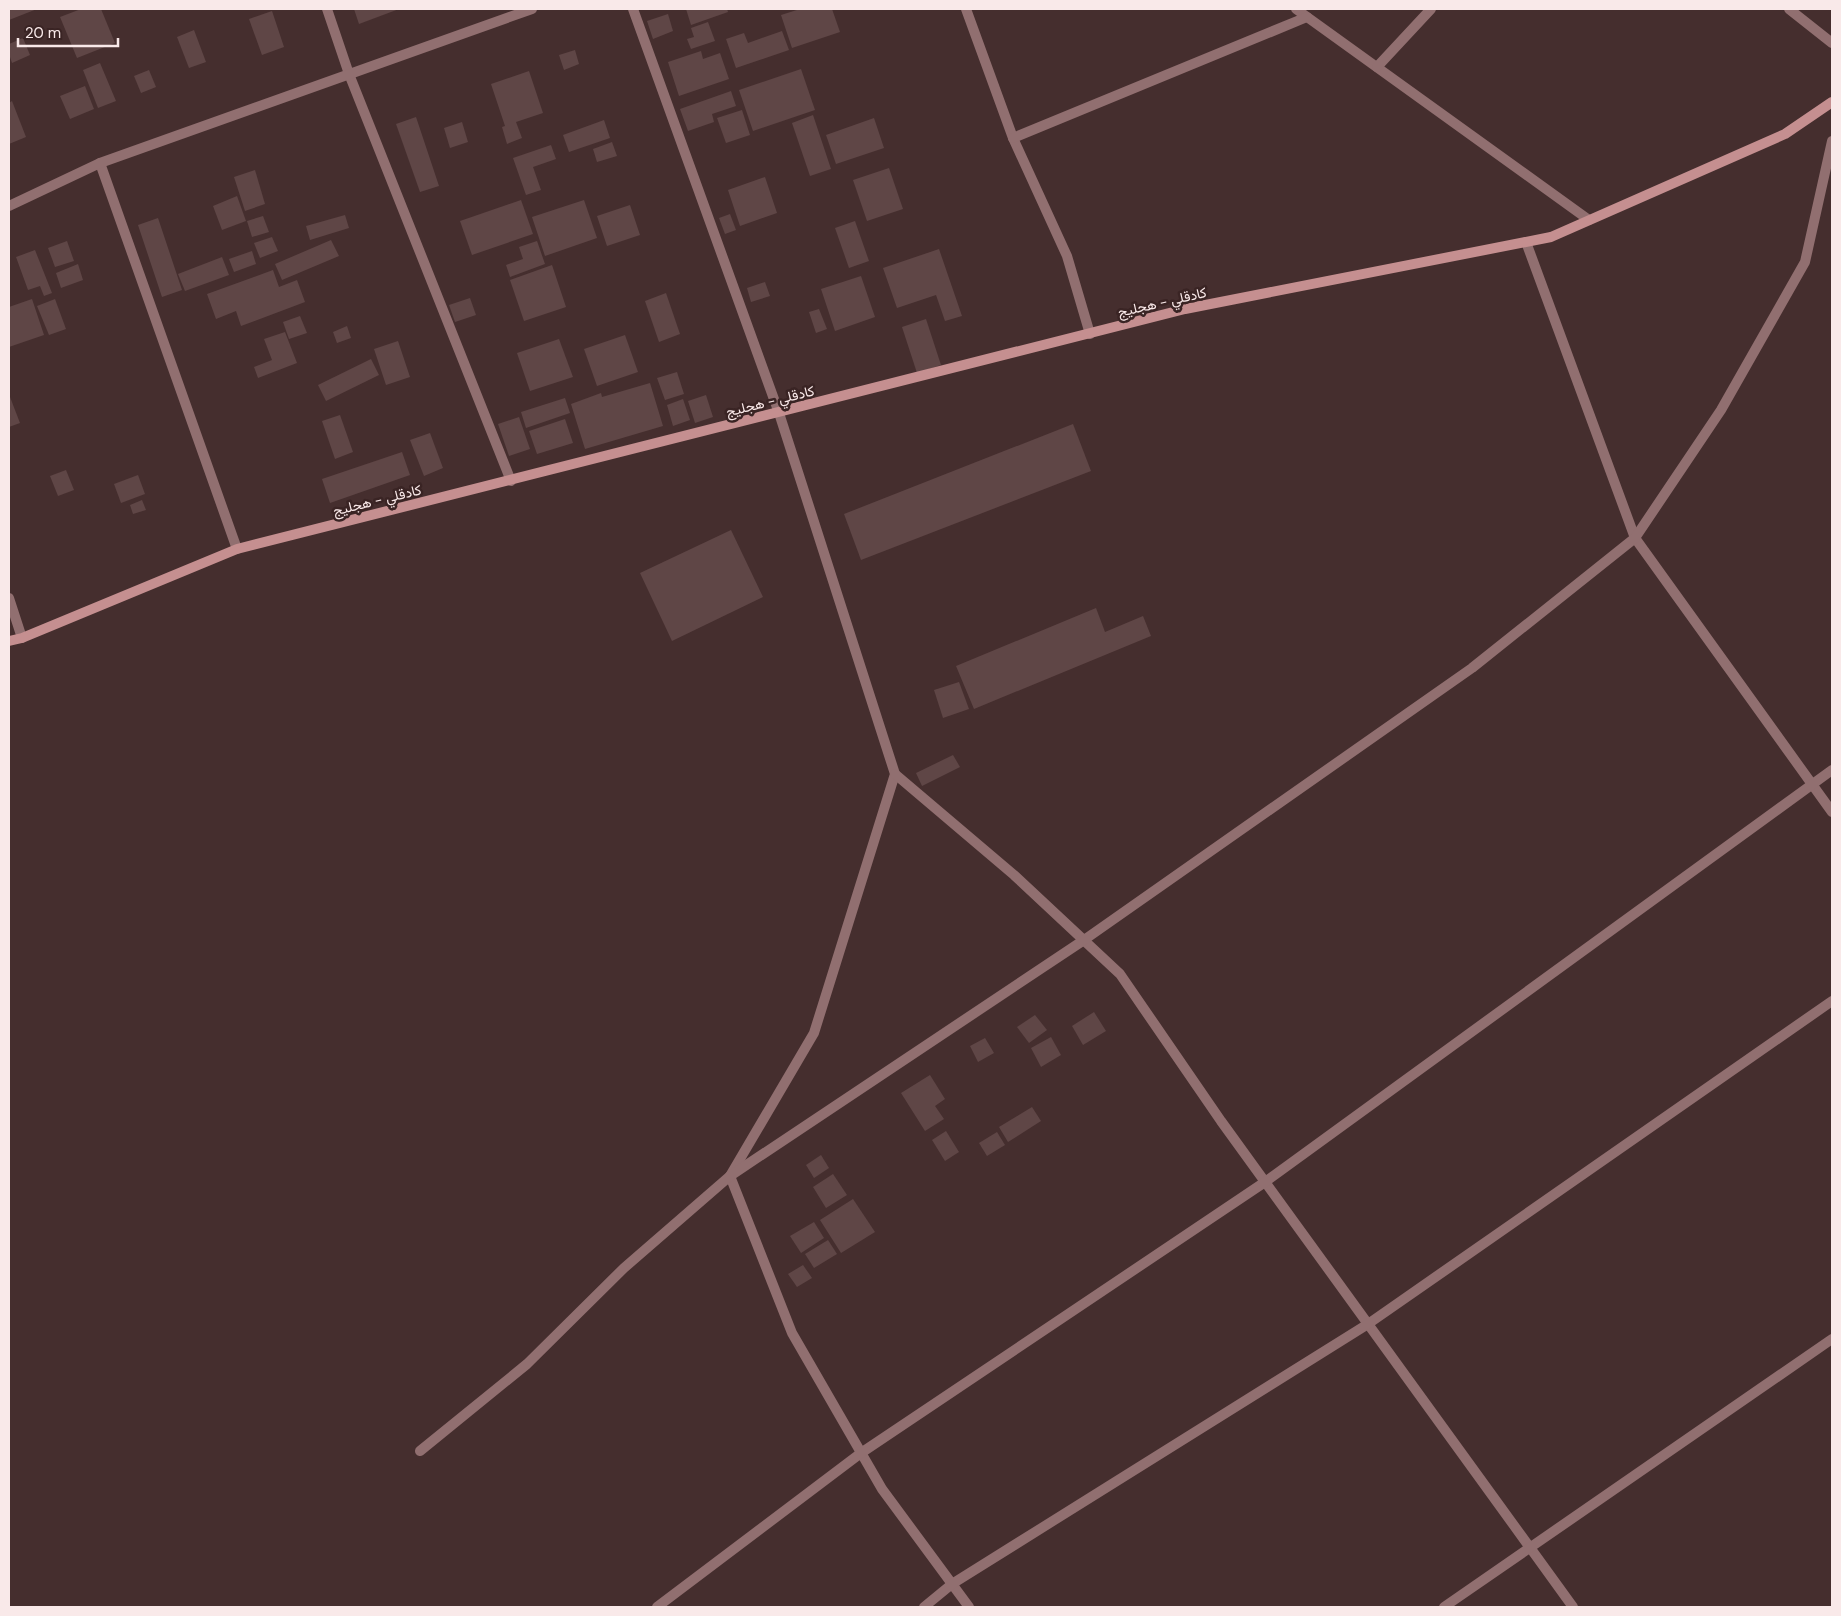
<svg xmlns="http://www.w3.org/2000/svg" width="1841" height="1616" font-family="'DM Sans',Vazirmatn,sans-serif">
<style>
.building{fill:#5f4646}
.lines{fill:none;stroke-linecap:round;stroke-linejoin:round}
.street{stroke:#916f70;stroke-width:10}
.secondary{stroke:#c58f90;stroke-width:10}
.labels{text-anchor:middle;stroke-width:5;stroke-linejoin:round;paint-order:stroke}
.street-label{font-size:14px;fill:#f9e9e9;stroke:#3a2424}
</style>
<rect width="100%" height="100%" fill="#452e2e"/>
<!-- building -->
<g class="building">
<polygon points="9,9 37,9 9,20"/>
<polygon points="81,9 101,9 115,43 77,58 60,17"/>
<polygon points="354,9 399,9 359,24"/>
<polygon points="686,9 727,9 728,12 691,25"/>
<polygon points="800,9 832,9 840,32 792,48 781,15"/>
<polygon points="272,11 284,47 262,55 249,19"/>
<polygon points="668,14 673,31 653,39 647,21"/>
<polygon points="708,22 715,41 691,49 687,39 694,37 691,28"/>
<polygon points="194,30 206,62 189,68 177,37"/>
<polygon points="782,31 789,50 736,68 726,39 744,33 748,43"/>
<polygon points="23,38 30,55 12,63 9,54 9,44"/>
<polygon points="575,50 579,64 564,70 559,55"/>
<polygon points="701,51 703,59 720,53 729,79 679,96 668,62"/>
<polygon points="100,63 116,101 98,108 83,70"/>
<polygon points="801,69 815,110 753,131 739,90"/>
<polygon points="149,70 156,87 141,93 134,76"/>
<polygon points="529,71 543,113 516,122 522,138 507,144 502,127 505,126 491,84"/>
<polygon points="85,86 94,109 70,119 60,96"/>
<polygon points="731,91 736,106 712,114 714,122 688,131 680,109"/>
<polygon points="12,101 26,137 9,144 9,103"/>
<polygon points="742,110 750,135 726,143 717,118"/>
<polygon points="813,115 831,169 810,176 792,123"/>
<polygon points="416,117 439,186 420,192 396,124"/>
<polygon points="874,118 884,148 836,164 826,135"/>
<polygon points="604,120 610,138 569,152 563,135"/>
<polygon points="462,122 468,142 450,148 444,128"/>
<polygon points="612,142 617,156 597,162 593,149"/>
<polygon points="551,145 556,159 533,167 541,190 526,195 513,158"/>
<polygon points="889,168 903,209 867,221 853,180"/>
<polygon points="255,170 265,204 245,211 234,177"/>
<polygon points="765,177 777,213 740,226 728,190"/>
<polygon points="237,196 246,221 222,230 213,206"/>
<polygon points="521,200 533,234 472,255 460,221"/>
<polygon points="584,200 597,238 545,256 532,217"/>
<polygon points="630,205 640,235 607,246 597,216"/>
<polygon points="730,214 736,230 725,234 719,218"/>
<polygon points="345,215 349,228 310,240 306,226"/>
<polygon points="263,216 269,232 252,237 247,221"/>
<polygon points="158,218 182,290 162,297 138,225"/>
<polygon points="855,221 869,261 849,268 835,228"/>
<polygon points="272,237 278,251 260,258 254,243"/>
<polygon points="331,240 339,256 282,280 275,264"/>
<polygon points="67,241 74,261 55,267 48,248"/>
<polygon points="537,241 545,264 510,277 506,265 523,259 519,247"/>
<polygon points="939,249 962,316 945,321 936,295 897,308 883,268"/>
<polygon points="35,250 52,293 44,296 40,286 28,290 16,257"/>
<polygon points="252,251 256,264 234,272 229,259"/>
<polygon points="222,257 229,275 185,291 178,274"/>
<polygon points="78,264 83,280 61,288 56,273"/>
<polygon points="552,265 566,307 524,321 510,280"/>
<polygon points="273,270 279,287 297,280 305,302 241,326 236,311 216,319 207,294"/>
<polygon points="861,276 875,317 835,331 821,289"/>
<polygon points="765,282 770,296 751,302 747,288"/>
<polygon points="666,293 680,334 659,342 645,301"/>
<polygon points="470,298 476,315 455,322 449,305"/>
<polygon points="32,299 44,335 9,347 9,307"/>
<polygon points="55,299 66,329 49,335 37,306"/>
<polygon points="819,309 827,329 816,333 809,312"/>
<polygon points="300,316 307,333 289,339 283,322"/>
<polygon points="926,319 941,365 917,373 902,327"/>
<polygon points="347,326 351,338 337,343 333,332"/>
<polygon points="285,332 297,363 258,378 254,367 272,360 264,339"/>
<polygon points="625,335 638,372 597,386 584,349"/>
<polygon points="559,339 573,377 530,391 517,353"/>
<polygon points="398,341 410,377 386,385 374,349"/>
<polygon points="371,359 379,375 326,401 318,385"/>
<polygon points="677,372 684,394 665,400 657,378"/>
<polygon points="650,383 663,426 585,449 571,404 601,393 602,397"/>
<polygon points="706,395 713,417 695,423 688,401"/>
<polygon points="10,397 20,423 9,427 9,398"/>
<polygon points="565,398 570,413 526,428 521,412"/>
<polygon points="683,399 690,420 673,426 667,405"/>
<polygon points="340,415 353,452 335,459 322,421"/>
<polygon points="519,417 530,449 509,456 498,424"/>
<polygon points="565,419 573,443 537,454 529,431"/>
<polygon points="1073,424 1091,471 861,560 844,514"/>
<polygon points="430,433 443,468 424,476 410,440"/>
<polygon points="402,452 410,475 330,503 322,479"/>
<polygon points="66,470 74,490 58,496 50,476"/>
<polygon points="138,475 145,494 121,503 114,484"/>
<polygon points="142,500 146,510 133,514 130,505"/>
<polygon points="731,530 763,597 672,641 640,573"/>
<polygon points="1096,608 1105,632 1143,616 1151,636 974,709 956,666"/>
<polygon points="959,682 969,709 943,718 934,690"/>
<polygon points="953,755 960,767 922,786 916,773"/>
<polygon points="1094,1012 1106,1031 1083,1045 1072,1026"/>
<polygon points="1035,1015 1047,1030 1029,1043 1017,1027"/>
<polygon points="1051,1037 1061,1055 1041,1067 1031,1048"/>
<polygon points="985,1038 994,1053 978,1062 970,1046"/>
<polygon points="930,1075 945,1099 935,1106 944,1119 925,1131 901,1093"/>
<polygon points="1032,1107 1041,1121 1008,1142 999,1127"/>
<polygon points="946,1131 959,1152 945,1161 932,1140"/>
<polygon points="997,1132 1005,1145 987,1156 979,1143"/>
<polygon points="821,1155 829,1168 814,1178 806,1165"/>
<polygon points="833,1174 847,1195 826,1208 813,1187"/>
<polygon points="853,1199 875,1232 841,1253 820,1220"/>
<polygon points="814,1222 824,1238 801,1253 790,1236"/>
<polygon points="828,1240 837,1254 814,1268 805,1254"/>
<polygon points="803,1265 812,1278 797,1287 788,1274"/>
</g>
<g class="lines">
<!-- street -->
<g class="street">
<polyline points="327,9 349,74 511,481"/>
<polyline points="633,9 779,413 895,774 814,1033 730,1176 792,1333 882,1489 969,1607"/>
<polyline points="966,9 1013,138 1067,256 1090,334"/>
<polyline points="1296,9 1589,220"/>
<polyline points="1789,9 1832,43"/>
<polyline points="1377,67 1431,9"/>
<polyline points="1013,138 1307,17"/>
<polyline points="100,163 237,549"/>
<polyline points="9,206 100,163 532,9"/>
<polyline points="1526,242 1635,538 1832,812"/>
<polyline points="9,598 22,638"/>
<polyline points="895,774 1014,875 1120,974 1221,1121 1573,1607"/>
<polyline points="420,1451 527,1364 624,1268 730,1176 1084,940 1472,668 1635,538 1721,410 1805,262 1832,141"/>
<polyline points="657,1607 861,1453 1265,1182 1832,770"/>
<polyline points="924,1607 952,1584 1368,1324 1832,1001"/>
<polyline points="1444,1607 1832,1339"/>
</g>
<!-- secondary -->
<polyline class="secondary" points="9,641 22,638 237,549 1185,309 1551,237 1785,134 1832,102"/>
</g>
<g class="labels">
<!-- street labels -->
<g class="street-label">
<text transform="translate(1162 302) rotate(-13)" y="5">كادقلي - هجليج</text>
<text transform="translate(770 401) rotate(-14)" y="5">كادقلي - هجليج</text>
<text transform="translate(377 500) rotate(-14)" y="5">كادقلي - هجليج</text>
</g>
</g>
<!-- border -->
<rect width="1841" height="1616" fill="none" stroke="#f9e9e9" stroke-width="20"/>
<!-- scale -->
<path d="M18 38v8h100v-8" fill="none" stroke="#f9e9e9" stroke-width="2.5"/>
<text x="25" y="38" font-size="15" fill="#f9e9e9" stroke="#3a2424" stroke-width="4" paint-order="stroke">20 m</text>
</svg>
